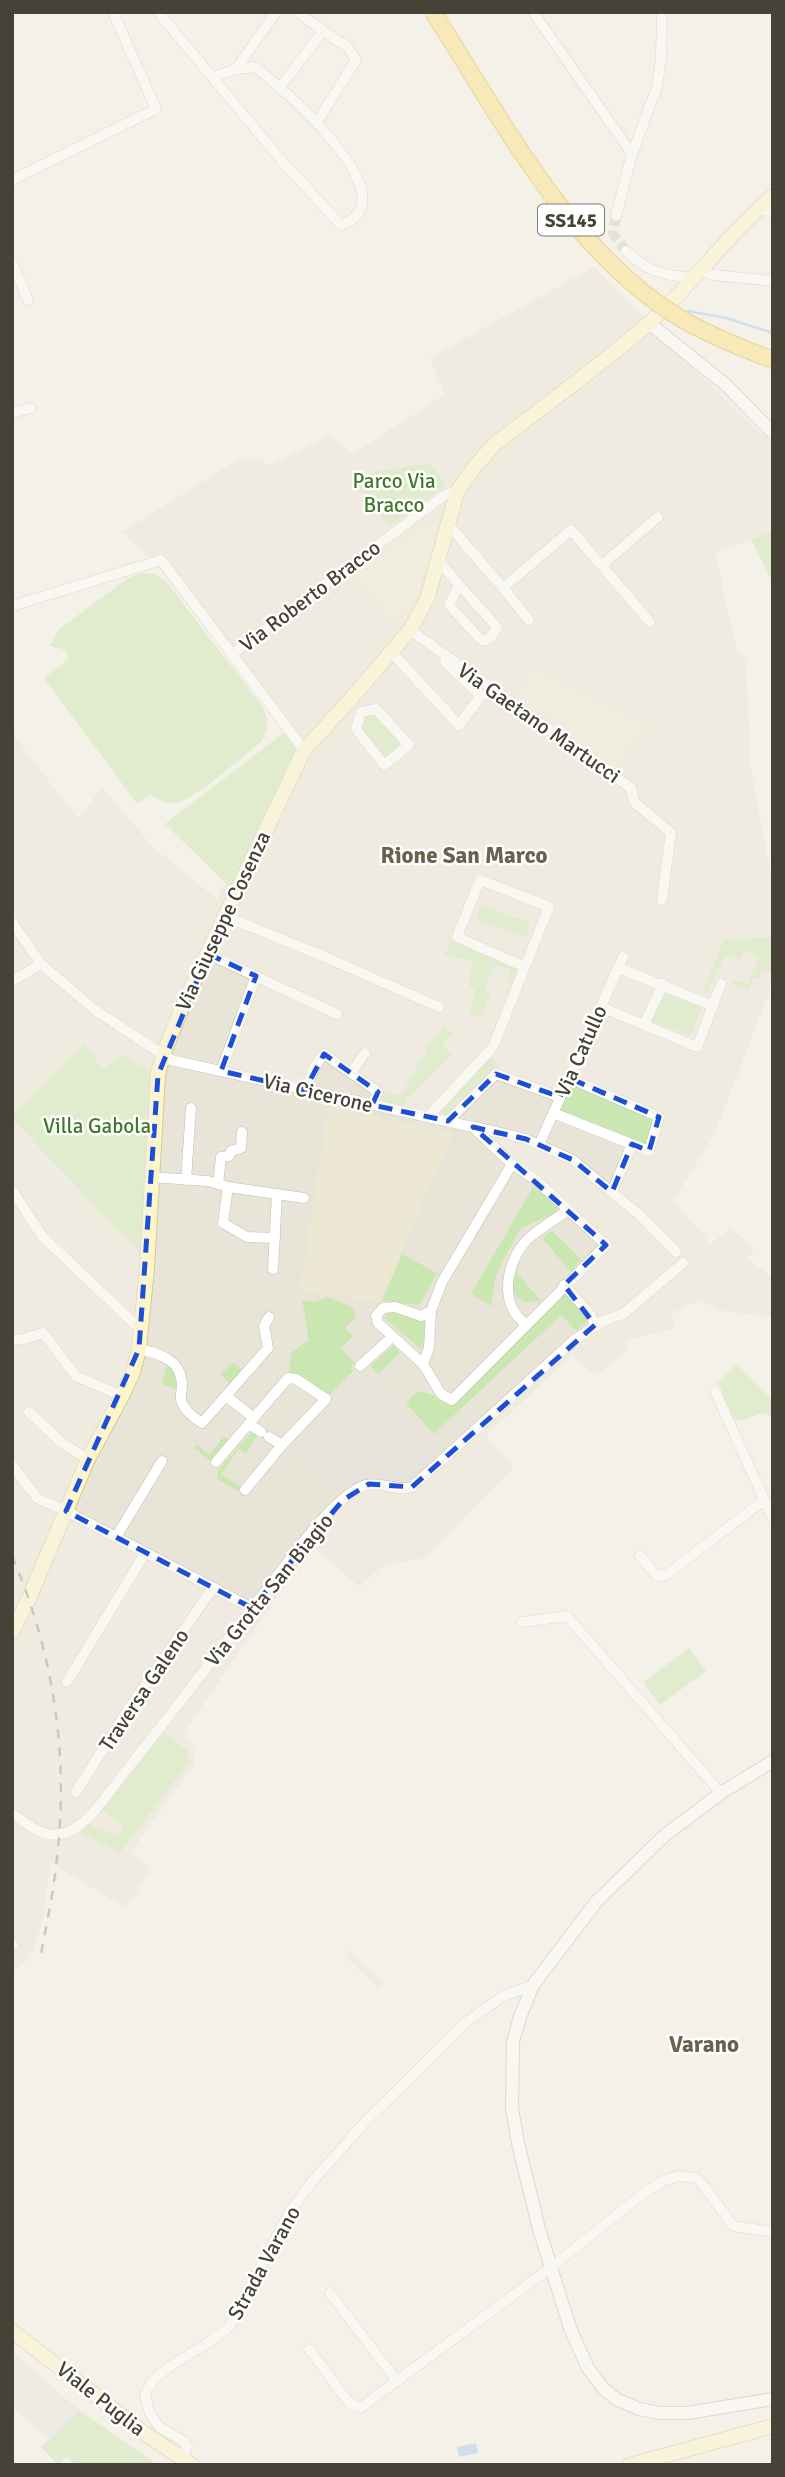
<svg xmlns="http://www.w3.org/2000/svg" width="785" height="2477" font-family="Signika,sans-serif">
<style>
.residential{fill:#e8e4d7}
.industrial{fill:#e6e3dd}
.education{fill:#ede8d3}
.green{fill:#cae7b2}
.parking{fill:#e5e4e0}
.water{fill:#a6cbef}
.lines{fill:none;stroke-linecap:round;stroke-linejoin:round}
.stream{stroke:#a6cbef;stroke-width:2.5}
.minor-tunnel{stroke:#d1cec5;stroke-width:10;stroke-dasharray:10 5;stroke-linecap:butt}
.minor-casing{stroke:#c2bdae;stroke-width:11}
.tertiary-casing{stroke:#c2bdae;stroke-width:14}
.secondary-casing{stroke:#d3c999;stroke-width:16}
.minor{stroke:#fff;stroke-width:10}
.tertiary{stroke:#fff;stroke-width:12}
.secondary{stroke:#fef6c9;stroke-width:14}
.rail{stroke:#979797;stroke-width:2.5;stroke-dasharray:9 9;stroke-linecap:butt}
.trunk-bridge-casing{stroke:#dbaf3b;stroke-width:18;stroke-linecap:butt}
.trunk-bridge{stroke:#fce182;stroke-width:16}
.marked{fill:none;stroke:#1d4ed8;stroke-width:5;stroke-dasharray:14 9;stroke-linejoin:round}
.labels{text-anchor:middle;stroke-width:5;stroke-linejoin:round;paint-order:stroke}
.shield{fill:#fff;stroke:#7e7b73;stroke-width:2}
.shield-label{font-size:19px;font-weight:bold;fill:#474237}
.park-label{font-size:21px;fill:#41792b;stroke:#fff}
.street-label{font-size:21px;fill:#474237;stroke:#fff}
.neighbourhood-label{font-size:23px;font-weight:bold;fill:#6a614e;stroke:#fff}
</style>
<rect width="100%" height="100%" fill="#f4f1e8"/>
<!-- residential -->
<polygon class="residential" points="594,267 715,390 773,444 773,530 751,540 715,553 737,651 746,662 751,771 773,884 773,982 714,1135 673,1201 711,1244 730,1228 755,1248 747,1258 773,1278 773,1317 717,1310 701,1299 672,1313 674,1329 625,1341 629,1349 595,1376 572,1355 486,1436 514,1467 425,1558 382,1566 360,1587 312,1546 183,1734 192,1743 195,1763 131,1852 152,1868 126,1908 50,1862 43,1920 31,1957 12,1974 12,733 78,819 102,787 152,846 217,899 291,740 160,569 122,532 239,459 262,460 269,466 329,435 353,454 445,394 430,358"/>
<!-- industrial -->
<polygon class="industrial" points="364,1374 440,1455 412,1487 350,1488 285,1450"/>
<!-- education -->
<g class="education">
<polygon points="427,521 436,530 430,558 418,592 394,625 354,576"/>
<polygon points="533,668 649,725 613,771 513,699"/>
<polygon points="328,1106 453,1133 380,1302 300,1291"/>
</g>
<!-- green -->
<g class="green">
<polygon points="430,463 446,485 389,527 355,481 377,471"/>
<polygon points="773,530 773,584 751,540"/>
<path d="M141 573 153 574 165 580 262 706C269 720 269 727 262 741 245 754 194 800 176 803 165 804 158 800 150 794L137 804 44 678 69 659 66 650 50 646 58 630 128 578Z"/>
<polygon points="376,709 406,742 384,765 356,729 361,712"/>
<polygon points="285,732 301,755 234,891 165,824"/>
<polygon points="480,905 530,923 526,938 476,920"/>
<polygon points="773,937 771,973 762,970 759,979 753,978 749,990 732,985 734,980 748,984 759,957 745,950 740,960 726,955 707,992 704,990 723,941"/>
<polygon points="451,940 519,967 513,984 505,982 511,970 494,965 484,989 491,993 481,1017 470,1013 475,988 469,987 472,960 444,956"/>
<polygon points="665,990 703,1006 690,1036 652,1021"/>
<polygon points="444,1027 453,1034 442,1044 452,1055 407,1099 403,1109 377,1103 382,1092 401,1095 431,1042"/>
<polygon points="85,1044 102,1069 122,1055 158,1075 144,1257 12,1119 12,1115"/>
<polygon points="487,1054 502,1065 448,1120 429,1116"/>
<polygon points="571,1081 657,1116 650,1147 558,1111"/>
<polygon points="533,1187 566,1208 520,1229 496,1275 491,1306 471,1294"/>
<polygon points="552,1231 581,1259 571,1272 542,1238"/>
<polygon points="402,1254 437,1273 419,1305 382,1301"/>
<polygon points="516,1272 541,1301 525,1302 511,1293"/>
<polygon points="562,1288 592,1317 576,1331 561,1315 434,1434 406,1403 418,1391 452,1400"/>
<polygon points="327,1297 352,1307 356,1317 345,1328 353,1336 341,1348 355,1363 350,1368 353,1371 326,1399 288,1378 292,1352 309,1340 302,1300 315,1302"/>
<polygon points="393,1309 421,1319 427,1325 427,1343 420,1348 384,1318"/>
<polygon points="394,1345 400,1353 378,1374 370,1366"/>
<polygon points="168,1362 176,1371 176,1389 162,1384"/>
<polygon points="233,1363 244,1371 232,1385 220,1374"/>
<polygon points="737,1364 773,1400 773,1422 770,1415 762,1413 740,1421 730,1418 720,1395 723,1389 717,1384"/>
<polygon points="251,1433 259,1434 246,1453 239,1449 221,1474 241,1487 238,1491 217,1479 218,1470"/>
<polygon points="224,1437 229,1440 211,1461 194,1448 197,1445 209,1454"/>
<polygon points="689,1648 706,1671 660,1705 643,1682"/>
<polygon points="164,1732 187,1750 189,1762 120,1853 80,1832 88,1824 116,1836 123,1826 102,1810"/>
<polygon points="79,2410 158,2465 76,2465 67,2457 58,2465 41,2447"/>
</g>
<!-- parking -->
<g class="parking">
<polygon points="348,1950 384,1983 379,1989 343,1955"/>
<polygon points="12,2351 79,2410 50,2440 12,2408"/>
</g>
<!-- water -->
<polygon class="water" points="476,2443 478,2453 459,2457 457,2447"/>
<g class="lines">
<!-- stream -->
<polyline class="stream" points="688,311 726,318 773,333"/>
<!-- minor-tunnel -->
<polyline class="minor-tunnel" points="616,216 613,234 626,251"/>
<defs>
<g id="minor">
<path d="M158 12 282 161 341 225C413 200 282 87 255 67L236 69 214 77"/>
<polyline points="298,12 323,31"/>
<polyline points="533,12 632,154"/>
<polyline points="236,69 276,12"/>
<polyline points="281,86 323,31 348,47 356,60 317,122"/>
<polyline points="12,180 156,109 113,12"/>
<polyline points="757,210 773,211"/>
<polyline points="616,216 632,154 657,87 661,58 662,12"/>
<path d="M626 251C647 272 666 276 695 278"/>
<polyline points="12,262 28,300"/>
<polyline points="702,271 713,275 773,281"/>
<polyline points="12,413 31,408"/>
<polyline points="447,523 503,588 571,530 650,622"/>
<path d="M438 560 459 585 449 605 481 640C490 641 493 635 497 627L459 585"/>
<polyline points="602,565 658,517"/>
<polyline points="503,588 529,620"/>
<polyline points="12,606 161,560 304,750"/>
<polyline points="410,630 631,788 634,802 671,833 662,900"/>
<polyline points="392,653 459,725 481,696 445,662"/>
<polyline points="232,654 446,494 457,492"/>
<polygon points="376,709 409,745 384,765 356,729 361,712"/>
<polyline points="228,913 234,920 325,957 439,1007"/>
<polyline points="12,922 41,964 95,1010 171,1060 473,1127 512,1164 536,1180 606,1245 452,1400 441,1394 423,1364 429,1348 431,1311 442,1282 512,1164"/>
<polyline points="208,954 337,1014"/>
<polyline points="619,968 713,1006"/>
<polyline points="12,981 41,964"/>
<polyline points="601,1007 697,1047 721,984"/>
<polyline points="644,1025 663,984"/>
<polyline points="221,1071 256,976"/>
<polyline points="351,1073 365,1053"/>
<polyline points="305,1090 315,1066 324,1054 378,1092 372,1105"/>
<polyline points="553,1113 649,1151 659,1117 569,1078"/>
<polyline points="428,1117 493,1047 549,907 480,880 457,937 525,967"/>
<polyline points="448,1121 496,1074 560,1097"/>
<polyline points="476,1127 526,1139 573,1160 642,1217 676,1252"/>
<polyline points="539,1145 623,957"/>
<polyline points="151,1177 208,1181 228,1187 304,1198"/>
<polyline points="186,1180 191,1108"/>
<polyline points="218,1184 221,1157 229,1156 231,1151 241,1148 242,1132"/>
<polyline points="228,1187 223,1223 247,1237 275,1238"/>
<polyline points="12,1190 42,1236 141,1330"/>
<polyline points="612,1192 632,1144"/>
<polyline points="273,1269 277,1194"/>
<polyline points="564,1285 590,1314 595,1325"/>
<path d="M526 1324C498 1305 506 1262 527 1240 539 1228 555 1220 568 1210"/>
<polyline points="12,1340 23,1339 43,1333 76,1376 122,1396"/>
<path d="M139 1349C161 1354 182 1360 182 1386 182 1392 179 1397 182 1403 186 1412 194 1418 202 1423L268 1348 264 1326 269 1317"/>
<polyline points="423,1364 378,1323 376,1316 383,1308 395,1307 421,1316 431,1311"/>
<polyline points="360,1366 392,1337"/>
<polyline points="715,1391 773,1519"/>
<polyline points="226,1396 254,1418"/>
<polyline points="29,1412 62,1443 88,1459"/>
<polyline points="249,1424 261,1432"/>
<polyline points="269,1437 282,1445"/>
<polyline points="216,1462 288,1378 296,1379 326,1399 282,1445 245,1490"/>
<polyline points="12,1465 37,1498 66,1511 252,1608"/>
<polyline points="116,1537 162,1461"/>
<polyline points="640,1556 657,1576 666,1575 764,1500"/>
<polyline points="522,1622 567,1616 721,1793"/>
<polyline points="67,1682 145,1553"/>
<polyline points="76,1792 129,1708 213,1588"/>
<path d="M12 1813C26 1824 46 1840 65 1833 90 1824 108 1793 124 1773 175 1710 224 1644 274 1580 295 1553 330 1502 361 1487 377 1479 395 1492 412 1487L573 1341 603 1321 623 1314 683 1263"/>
<polyline points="12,1944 13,1945"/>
<polyline points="330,2293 397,2381"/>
<polyline points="309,2349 350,2404 360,2408 550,2268 640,2196 663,2181 679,2176 696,2178 705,2187 733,2226 773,2232"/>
<polyline points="182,2459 187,2446 185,2442 159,2427 150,2414 145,2395 152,2382 167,2368 208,2343 229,2327 289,2213 311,2183 365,2122 465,2023 503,1996 533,1985"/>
</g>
<g id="tertiary">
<polyline points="649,323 726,385 773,433"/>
<polyline points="773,1761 721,1793 665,1835 597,1901 533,1985 520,2017 513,2042 512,2108 518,2143 539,2229 570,2328 588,2368 603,2388 616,2399 639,2409 659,2413 687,2413 773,2399"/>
</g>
<g id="secondary">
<path d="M12 1632 29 1598 88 1459 122 1396 133 1372 139 1349 147 1268 158 1075 163 1055 183 1005 304 750 350 700 410 630 427 599 457 492 475 466 495 444C546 404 602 365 650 322 694 283 728 234 773 196"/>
<polyline points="12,2331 144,2433 192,2465"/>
<polyline points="630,2465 773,2426"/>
</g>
</defs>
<!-- minor casing -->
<use href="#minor" class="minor-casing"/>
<!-- tertiary casing -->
<use href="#tertiary" class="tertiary-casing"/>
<!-- secondary casing -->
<use href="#secondary" class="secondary-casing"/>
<!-- minor -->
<use href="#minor" class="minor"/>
<!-- tertiary -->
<use href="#tertiary" class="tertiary"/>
<!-- secondary -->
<use href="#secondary" class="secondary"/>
<!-- rail -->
<path class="rail" d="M12 1556C52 1649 68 1748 58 1848 55 1885 47 1922 40 1959"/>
<defs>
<path id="trunk-bridge" d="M433 12C501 118 570 252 680 318 709 335 741 348 773 360"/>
</defs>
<!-- trunk-bridge casing -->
<use href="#trunk-bridge" class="trunk-bridge-casing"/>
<!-- trunk-bridge -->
<use href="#trunk-bridge" class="trunk-bridge"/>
</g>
<!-- marked area -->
<path d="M0 0H785V2477H0ZM208 954 256 976 221 1071 305 1090 324 1054 378 1092 372 1105 448 1121 496 1074 560 1097 569 1078 659 1117 649 1151 632 1144 612 1192 573 1160 526 1139 473 1127 606 1245 564 1285 595 1325 412 1487 369 1484 343 1500 252 1608 66 1511 139 1349 158 1075Z" fill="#f4f1e8" fill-opacity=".55" fill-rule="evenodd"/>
<path class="marked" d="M208 954 256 976 221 1071 305 1090 324 1054 378 1092 372 1105 448 1121 496 1074 560 1097 569 1078 659 1117 649 1151 632 1144 612 1192 573 1160 526 1139 473 1127 606 1245 564 1285 595 1325 412 1487 369 1484 343 1500 252 1608 66 1511 139 1349 158 1075Z"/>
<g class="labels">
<!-- shield labels -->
<rect class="shield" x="538" y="204.5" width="66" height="31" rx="5"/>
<g class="shield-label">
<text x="571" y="227">SS145</text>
</g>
<!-- park labels -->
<g class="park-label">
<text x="394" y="488">Parco Via<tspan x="394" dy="24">Bracco</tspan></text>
<text x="97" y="1133">Villa Gabola</text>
</g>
<!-- street labels -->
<g class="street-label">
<text transform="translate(310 596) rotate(-37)" y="7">Via Roberto Bracco</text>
<text transform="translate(539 723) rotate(35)" y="7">Via Gaetano Martucci</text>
<text transform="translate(223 921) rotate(-65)" y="7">Via Giuseppe Cosenza</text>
<text transform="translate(581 1051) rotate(-66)" y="7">Via Catullo</text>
<text transform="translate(318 1093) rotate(13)" y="7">Via Cicerone</text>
<text transform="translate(269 1590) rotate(-51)" y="7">Via Grotta San Biagio</text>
<text transform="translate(144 1690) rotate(-56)" y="7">Traversa Galeno</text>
<text transform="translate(264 2263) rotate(-61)" y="7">Strada Varano</text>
<text transform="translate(101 2399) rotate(38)" y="7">Viale Puglia</text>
</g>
<!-- neighbourhood labels -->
<g class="neighbourhood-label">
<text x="464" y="863">Rione San Marco</text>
<text x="704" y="2052">Varano</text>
</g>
</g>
<!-- border -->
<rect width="785" height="2477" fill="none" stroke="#474237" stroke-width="28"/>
</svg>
